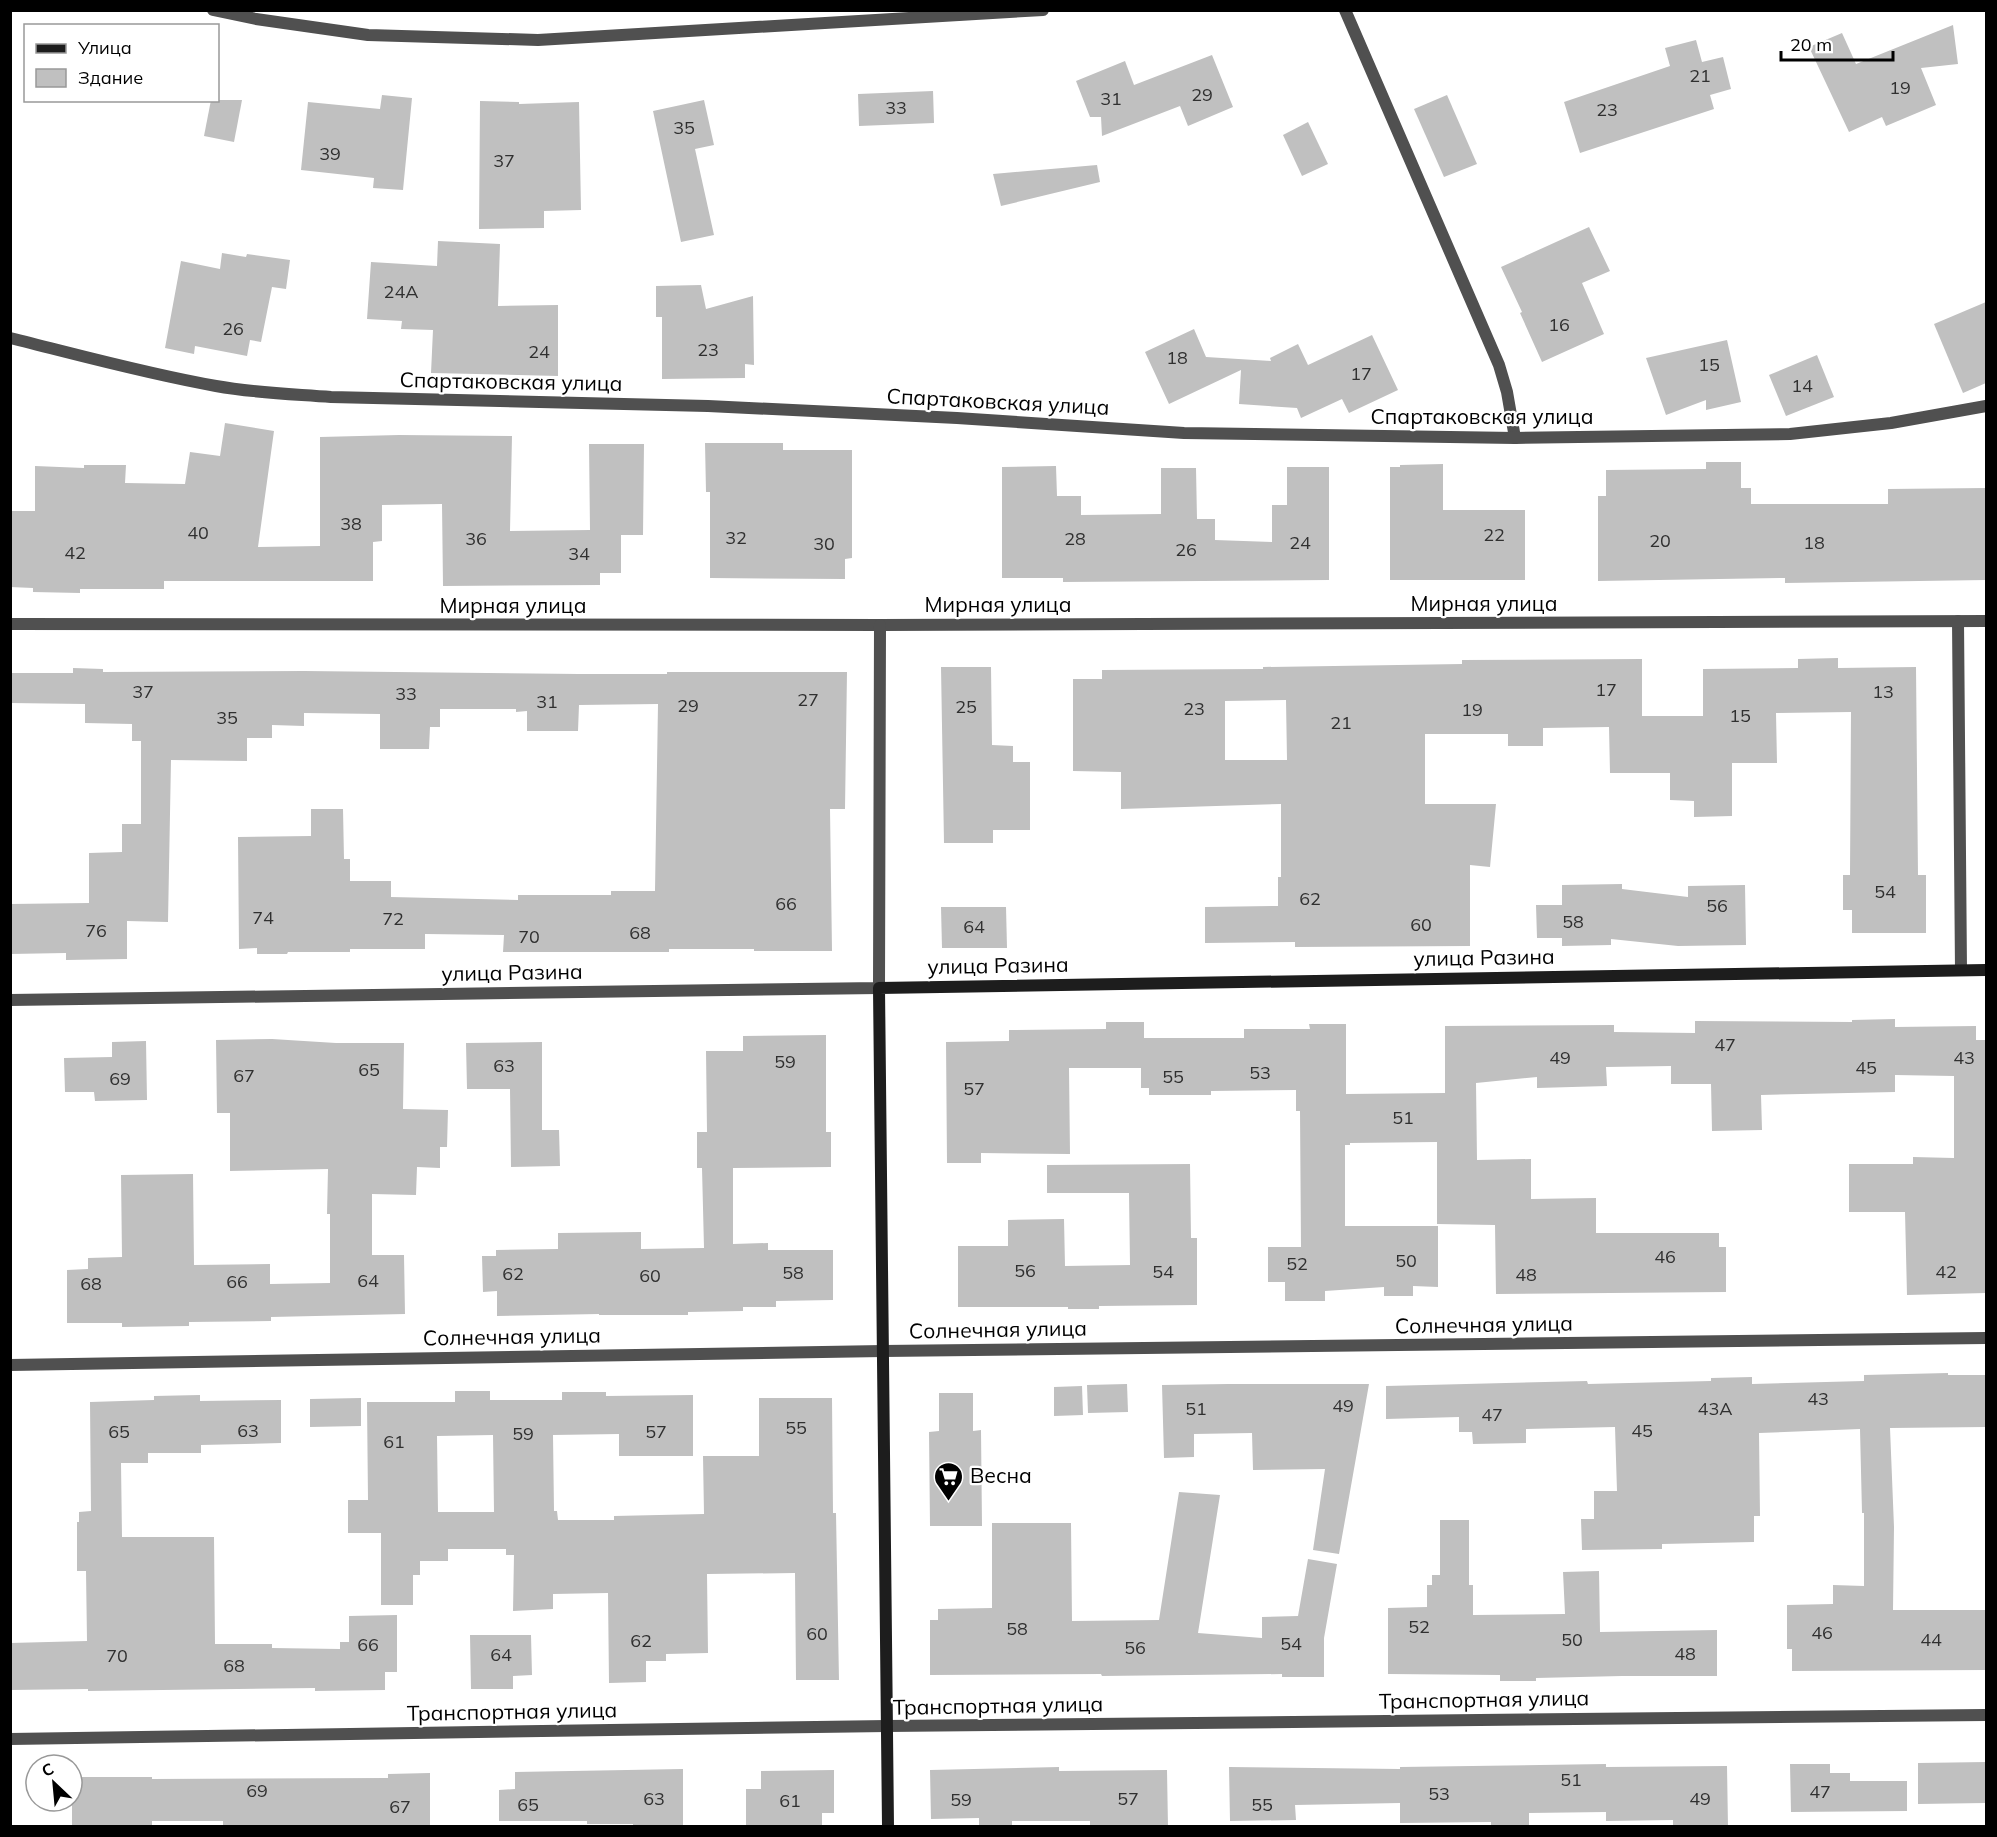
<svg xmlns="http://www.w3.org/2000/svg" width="1997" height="1837" font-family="Mulish,sans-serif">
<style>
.building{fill:#c0c0c0;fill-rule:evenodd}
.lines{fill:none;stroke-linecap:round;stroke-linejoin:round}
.lane{stroke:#505050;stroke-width:12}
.street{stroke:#505050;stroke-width:12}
.secondary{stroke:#1d1d1d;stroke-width:12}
.labels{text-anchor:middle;stroke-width:4.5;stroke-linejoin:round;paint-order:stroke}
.number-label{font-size:18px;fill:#303030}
.street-label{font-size:21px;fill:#000;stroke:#fff}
.poi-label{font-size:21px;fill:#000;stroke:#fff;text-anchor:start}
</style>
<rect width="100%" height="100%" fill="#fff"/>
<!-- building -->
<g class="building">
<polygon points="1953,25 1958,64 1921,68 1936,105 1886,126 1882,117 1849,132 1809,47 1842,33 1856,64"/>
<polygon points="1696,40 1702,62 1723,57 1731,89 1710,95 1714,109 1580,153 1564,102 1670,66 1665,48"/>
<polygon points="1212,55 1233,107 1188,126 1180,106 1102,136 1101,117 1090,117 1076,81 1125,61 1134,85"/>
<polygon points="933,91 934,123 859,126 858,94"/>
<polygon points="382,95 412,98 403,190 373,188 374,178 301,170 308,102 380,109"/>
<polygon points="1447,95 1477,164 1444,177 1414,109"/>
<polygon points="211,100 242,100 234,142 204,136"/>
<polygon points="704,100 714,145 695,149 714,235 681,242 653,111"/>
<polygon points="480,101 519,102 519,104 579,102 581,210 544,211 544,228 479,229"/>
<polygon points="1308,122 1328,164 1302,176 1283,135"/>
<polygon points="1097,165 1100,182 1001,206 993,174"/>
<polygon points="1589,227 1610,271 1582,283 1604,334 1542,362 1520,313 1522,312 1501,267"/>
<polygon points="438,241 500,244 498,306 558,305 558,376 431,373 433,330 401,329 402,321 367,319 371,262 437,266"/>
<polygon points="222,253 246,257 247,254 290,260 286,289 272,287 261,342 250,340 247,356 195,346 194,354 165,348 181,261 220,269"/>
<polygon points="701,285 706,309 753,296 754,365 745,364 745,378 662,379 662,317 656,317 656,286"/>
<polygon points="1986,302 1986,383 1963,393 1934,324"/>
<polygon points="1194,329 1206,357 1271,361 1270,358 1298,344 1308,365 1372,335 1398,390 1349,413 1342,399 1301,418 1297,408 1239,404 1241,370 1169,404 1145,352"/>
<polygon points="1727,340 1741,402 1706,410 1706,400 1666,415 1646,358"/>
<polygon points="1817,355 1834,397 1786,416 1769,375"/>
<polygon points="225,423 274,431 258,547 320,546 320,437 399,435 512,436 510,531 590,530 589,444 644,444 643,535 621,535 621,573 600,573 600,585 443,586 442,504 382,505 382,541 373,542 373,581 164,581 164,589 80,589 80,593 33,592 33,588 10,587 10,511 35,511 35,466 84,468 84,465 126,465 125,483 185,484 190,452 220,456"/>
<polygon points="705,443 783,443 783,450 852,450 852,558 845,559 845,579 710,578 710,492 706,492"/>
<polygon points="1706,462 1741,462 1741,488 1751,488 1751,504 1888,504 1888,489 1986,488 1986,580 1785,583 1785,578 1598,581 1598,496 1606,496 1606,470 1706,469"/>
<polygon points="1443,464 1443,510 1525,510 1525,580 1390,580 1390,467 1400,467 1400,465"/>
<polygon points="1056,466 1057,496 1081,496 1081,515 1161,514 1161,468 1196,468 1197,519 1215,519 1215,540 1272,542 1272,505 1287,505 1287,467 1329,467 1329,580 1063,582 1063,578 1002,578 1002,467"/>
<path d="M1838 658V668L1916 667 1918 875H1926V933H1852V910H1843V875H1850L1851 712 1776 713 1777 763H1732V816L1694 817V801L1670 800V773H1610L1609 727 1543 728V746H1508V734H1425V804H1496L1490 867 1470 865V946L1295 947V942L1205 943V907L1278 906V877H1281V804L1121 809V772L1073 771V679H1102V670L1263 669V667L1462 664V660L1642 659V716H1703V669L1798 668V659ZM1286 700 1287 760H1225V701Z"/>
<polygon points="941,667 991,667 992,745 1013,746 1013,762 1030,762 1030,830 993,830 993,843 944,843"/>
<polygon points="73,668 103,669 103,672 304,671 579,674 667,674 667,672 847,672 845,809 830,809 832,951 754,951 754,949 669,949 669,952 503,952 504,935 425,934 425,949 350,949 350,952 288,952 287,954 257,954 257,948 239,949 238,837 311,836 311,809 343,809 344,859 350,859 350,881 391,881 391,897 518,900 518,895 611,895 611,891 655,891 658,704 579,705 578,731 527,731 527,711 516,712 516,709 440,709 440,727 430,727 429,749 380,749 380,714 304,713 304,726 272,725 272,738 247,738 247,761 171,760 168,922 127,921 127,959 66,960 66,953 10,954 10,904 89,903 89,853 122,852 122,824 141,824 141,741 132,741 132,724 85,723 85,704 10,703 10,673 73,673"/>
<polygon points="1622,884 1622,889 1688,897 1688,886 1745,885 1746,945 1678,946 1611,939 1611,945 1562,946 1562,938 1537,938 1536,905 1562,905 1562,885"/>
<polygon points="941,907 1006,907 1007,948 942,948"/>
<polygon points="1895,1019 1895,1027 1976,1026 1976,1040 1986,1040 1986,1293 1907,1295 1905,1212 1849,1212 1849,1164 1913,1164 1913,1157 1954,1158 1954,1076 1895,1075 1895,1092 1761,1095 1762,1130 1712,1131 1711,1084 1671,1084 1671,1066 1606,1067 1607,1086 1537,1088 1537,1077 1476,1083 1477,1160 1531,1159 1531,1199 1596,1198 1596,1233 1719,1233 1719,1247 1726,1247 1726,1292 1496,1294 1495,1225 1437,1224 1437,1142 1350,1143 1350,1145 1345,1145 1345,1226 1438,1226 1438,1287 1413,1286 1413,1296 1384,1296 1384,1287 1325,1291 1325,1301 1285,1301 1285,1282 1268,1282 1268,1247 1301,1247 1300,1111 1296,1111 1296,1090 1211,1091 1211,1095 1149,1095 1149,1088 1141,1088 1141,1068 1069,1068 1070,1154 981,1153 981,1163 947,1163 946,1042 1009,1041 1009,1030 1106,1029 1106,1022 1144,1022 1144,1038 1244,1038 1244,1029 1310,1029 1309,1024 1346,1024 1346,1094 1445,1093 1445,1026 1614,1025 1614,1032 1695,1033 1695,1021 1852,1022 1852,1020"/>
<polygon points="826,1035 826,1132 831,1132 831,1167 733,1168 733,1244 768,1243 768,1250 833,1250 833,1300 776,1301 776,1307 743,1307 743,1311 688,1312 688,1315 599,1315 599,1314 497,1316 497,1291 483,1292 482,1256 496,1256 496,1250 558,1249 558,1233 641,1232 641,1249 704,1248 702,1168 697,1168 697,1132 707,1132 706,1051 743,1051 743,1036"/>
<polygon points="272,1039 336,1043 404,1043 403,1109 448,1110 447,1147 440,1147 440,1168 417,1167 416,1195 372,1194 372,1255 404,1255 405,1314 271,1317 271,1321 189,1322 189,1326 122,1327 122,1323 67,1323 67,1270 88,1269 88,1258 122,1257 121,1175 193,1174 194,1265 270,1264 270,1284 330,1283 330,1214 327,1214 328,1169 230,1171 230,1113 217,1113 216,1040"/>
<polygon points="146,1041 147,1100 95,1101 94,1092 65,1092 64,1058 112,1057 112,1042"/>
<polygon points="542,1042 542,1130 559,1130 560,1166 511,1167 510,1089 467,1089 466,1043"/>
<polygon points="1190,1164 1191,1238 1197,1238 1197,1305 1099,1306 1099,1309 1068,1309 1068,1307 958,1307 958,1246 1008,1246 1008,1220 1064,1219 1065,1266 1130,1265 1129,1193 1047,1193 1047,1165"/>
<polygon points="1948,1373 1948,1375 1986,1375 1986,1427 1890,1428 1894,1527 1893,1610 1986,1610 1986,1670 1792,1671 1792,1649 1787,1649 1787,1605 1833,1604 1833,1585 1864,1586 1864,1513 1862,1513 1860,1429 1759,1433 1760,1516 1754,1516 1754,1542 1662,1544 1662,1549 1582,1550 1581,1519 1594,1519 1594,1491 1617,1491 1615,1427 1526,1429 1526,1443 1473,1444 1472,1432 1459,1432 1459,1417 1386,1419 1386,1386 1587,1381 1588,1384 1711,1381 1711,1378 1752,1377 1752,1384 1864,1381 1864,1375"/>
<polygon points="1127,1384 1128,1412 1088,1413 1087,1385"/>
<polygon points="1228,1384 1369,1384 1339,1554 1313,1550 1325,1469 1253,1470 1252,1433 1194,1434 1194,1457 1164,1458 1162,1385"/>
<polygon points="1082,1386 1083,1415 1054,1416 1054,1387"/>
<path d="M455 1391H490V1400H562V1392H606V1396L693 1395V1456H619V1434L553 1435 554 1511H557L558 1520H614V1516L704 1514 703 1456H759V1398H832L833 1513H836L839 1680H796L795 1573 707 1574 708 1653 666 1654V1661H646V1682L609 1683 608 1593 553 1594V1609L513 1611 514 1555H506V1549H448V1561H420V1575H413V1605H381V1533H348V1500H368L367 1402H455ZM493 1435 494 1512H438L437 1436Z"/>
<polygon points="939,1393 973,1393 973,1431 981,1430 982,1526 930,1526 929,1432 939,1431"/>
<polygon points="200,1395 200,1401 281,1400 281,1443 201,1445 201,1453 148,1453 148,1463 121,1463 122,1537 214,1537 215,1644 272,1644 272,1648 340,1649 340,1642 349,1642 349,1616 397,1615 397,1672 385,1672 385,1690 315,1691 315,1688 88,1691 88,1689 10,1690 10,1643 87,1641 86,1571 77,1571 77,1522 79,1522 79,1512 91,1511 90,1402 154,1400 154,1396"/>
<polygon points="361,1398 361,1426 310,1427 310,1399"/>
<polygon points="1179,1492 1220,1495 1198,1633 1262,1638 1262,1617 1298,1616 1308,1559 1337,1564 1324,1638 1324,1677 1282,1677 1282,1674 1102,1676 1101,1674 930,1675 930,1620 938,1620 938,1609 992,1608 992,1523 1071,1523 1072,1621 1159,1620"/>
<polygon points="1440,1520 1469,1520 1469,1585 1473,1585 1473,1615 1565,1614 1563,1572 1599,1571 1600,1632 1717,1630 1717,1676 1622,1676 1536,1678 1536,1681 1500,1681 1500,1675 1388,1674 1388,1608 1427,1607 1427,1585 1432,1585 1432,1575 1440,1575"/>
<polygon points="470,1635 531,1635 532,1675 513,1676 513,1689 471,1689"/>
<polygon points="1986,1762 1986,1803 1918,1804 1918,1763"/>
<polygon points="1606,1764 1606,1767 1727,1766 1728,1827 1673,1827 1673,1820 1606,1821 1606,1812 1529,1813 1529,1827 1491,1827 1491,1822 1400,1823 1400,1803 1295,1805 1296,1820 1230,1821 1229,1767 1400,1769 1400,1767"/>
<polygon points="1790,1764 1830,1764 1830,1773 1850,1773 1850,1781 1907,1781 1907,1811 1791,1812"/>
<polygon points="1059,1767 1059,1771 1167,1770 1168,1827 1090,1827 1090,1821 1012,1821 1012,1827 979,1827 979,1818 931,1819 930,1770"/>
<polygon points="683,1769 683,1827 633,1827 633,1824 587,1824 587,1821 499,1821 499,1790 515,1789 515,1772"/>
<polygon points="834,1770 834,1813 822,1813 822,1827 746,1827 746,1789 761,1789 761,1771"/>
<polygon points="430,1773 430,1827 223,1827 223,1821 152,1821 152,1827 72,1827 72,1777 152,1777 152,1779 388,1778 388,1774"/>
</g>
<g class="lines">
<!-- lane -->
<polyline class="lane" points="1345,10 1499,365 1507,392 1515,438"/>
<!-- street -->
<g class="street">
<polyline points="213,10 256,19 368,35 538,40 1043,10"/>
<path d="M10 338C79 355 147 374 216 386 254 393 293 394 331 397L708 406 957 418 1184 433 1515 438 1790 434 1891 423 1986 406"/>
<polyline points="1958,621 1961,970"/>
<polyline points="10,624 880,625 1986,621"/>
<polyline points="10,1000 879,988 880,625"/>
<polyline points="10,1365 883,1351 1986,1338"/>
<polyline points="10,1739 887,1726 1986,1715"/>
</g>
<!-- secondary -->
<polyline class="secondary" points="888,1826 879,988 1986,970"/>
</g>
<!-- icons -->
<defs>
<symbol id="supermarket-pin" viewBox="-11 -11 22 30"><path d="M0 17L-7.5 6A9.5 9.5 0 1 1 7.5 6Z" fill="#000" stroke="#fff"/><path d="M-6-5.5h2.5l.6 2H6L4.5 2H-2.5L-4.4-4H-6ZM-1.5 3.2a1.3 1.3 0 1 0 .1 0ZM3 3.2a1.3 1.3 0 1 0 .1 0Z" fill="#fff"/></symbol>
</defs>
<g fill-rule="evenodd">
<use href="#supermarket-pin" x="932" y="1460" width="33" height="45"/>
</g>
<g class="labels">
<!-- number labels -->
<g class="number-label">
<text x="1700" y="82">21</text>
<text x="1900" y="94">19</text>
<text x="1202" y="101">29</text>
<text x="1111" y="105">31</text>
<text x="896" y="114">33</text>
<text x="1607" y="116">23</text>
<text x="684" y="134">35</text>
<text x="330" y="160">39</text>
<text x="504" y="167">37</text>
<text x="401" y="298">24А</text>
<text x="1559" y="331">16</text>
<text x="233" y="335">26</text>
<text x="708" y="356">23</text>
<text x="539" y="358">24</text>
<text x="1177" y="364">18</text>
<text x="1709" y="371">15</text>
<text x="1361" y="380">17</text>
<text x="1802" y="392">14</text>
<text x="351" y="530">38</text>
<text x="198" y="539">40</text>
<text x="1494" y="541">22</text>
<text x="736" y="544">32</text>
<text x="476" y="545">36</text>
<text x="1075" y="545">28</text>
<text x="1660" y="547">20</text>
<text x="1300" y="549">24</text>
<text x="1814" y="549">18</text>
<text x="824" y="550">30</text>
<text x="1186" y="556">26</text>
<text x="75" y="559">42</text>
<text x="579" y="560">34</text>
<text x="1606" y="696">17</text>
<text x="143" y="698">37</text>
<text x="1883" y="698">13</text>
<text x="406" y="700">33</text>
<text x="808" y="706">27</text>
<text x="547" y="708">31</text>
<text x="688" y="712">29</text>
<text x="966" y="713">25</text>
<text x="1194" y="715">23</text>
<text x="1472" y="716">19</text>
<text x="1740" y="722">15</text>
<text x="227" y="724">35</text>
<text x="1341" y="729">21</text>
<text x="1885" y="898">54</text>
<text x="1310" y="905">62</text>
<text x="786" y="910">66</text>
<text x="1717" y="912">56</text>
<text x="263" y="924">74</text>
<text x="393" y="925">72</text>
<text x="1573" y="928">58</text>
<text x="1421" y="931">60</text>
<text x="974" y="933">64</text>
<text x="96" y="937">76</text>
<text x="640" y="939">68</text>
<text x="529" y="943">70</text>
<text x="1725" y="1051">47</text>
<text x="1560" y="1064">49</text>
<text x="1964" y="1064">43</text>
<text x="785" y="1068">59</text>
<text x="504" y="1072">63</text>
<text x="1866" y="1074">45</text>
<text x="369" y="1076">65</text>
<text x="1260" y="1079">53</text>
<text x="244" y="1082">67</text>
<text x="1173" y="1083">55</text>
<text x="120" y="1085">69</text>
<text x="974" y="1095">57</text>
<text x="1403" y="1124">51</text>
<text x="1665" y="1263">46</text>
<text x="1406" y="1267">50</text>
<text x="1297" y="1270">52</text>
<text x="1025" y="1277">56</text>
<text x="1163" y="1278">54</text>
<text x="1946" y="1278">42</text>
<text x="793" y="1279">58</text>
<text x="513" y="1280">62</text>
<text x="1526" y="1281">48</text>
<text x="650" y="1282">60</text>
<text x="368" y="1287">64</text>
<text x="237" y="1288">66</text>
<text x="91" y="1290">68</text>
<text x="1818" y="1405">43</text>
<text x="1343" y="1412">49</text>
<text x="1196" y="1415">51</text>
<text x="1715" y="1415">43А</text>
<text x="1492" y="1421">47</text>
<text x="796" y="1434">55</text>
<text x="248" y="1437">63</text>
<text x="1642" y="1437">45</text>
<text x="119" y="1438">65</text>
<text x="656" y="1438">57</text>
<text x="523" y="1440">59</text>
<text x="394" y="1448">61</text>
<text x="1419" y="1633">52</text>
<text x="1017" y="1635">58</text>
<text x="1822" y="1639">46</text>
<text x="817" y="1640">60</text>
<text x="1572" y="1646">50</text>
<text x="1931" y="1646">44</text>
<text x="641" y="1647">62</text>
<text x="1291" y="1650">54</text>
<text x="368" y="1651">66</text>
<text x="1135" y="1654">56</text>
<text x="1685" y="1660">48</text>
<text x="501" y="1661">64</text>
<text x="117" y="1662">70</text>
<text x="234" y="1672">68</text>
<text x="1571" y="1786">51</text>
<text x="257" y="1797">69</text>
<text x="1820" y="1798">47</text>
<text x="1439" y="1800">53</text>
<text x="654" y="1805">63</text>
<text x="1128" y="1805">57</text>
<text x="1700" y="1805">49</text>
<text x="961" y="1806">59</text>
<text x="790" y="1807">61</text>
<text x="528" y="1811">65</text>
<text x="1262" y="1811">55</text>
<text x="400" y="1813">67</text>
</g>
<!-- street labels -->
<g class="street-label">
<text transform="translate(511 382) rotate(1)" y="7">Спартаковская улица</text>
<text transform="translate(998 402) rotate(3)" y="7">Спартаковская улица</text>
<text x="1482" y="424">Спартаковская улица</text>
<text x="1484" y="611">Мирная улица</text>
<text x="998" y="612">Мирная улица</text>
<text x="513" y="613">Мирная улица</text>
<text transform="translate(1484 958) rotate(-1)" y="7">улица Разина</text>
<text transform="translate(998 966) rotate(-1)" y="7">улица Разина</text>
<text transform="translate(512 973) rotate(-1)" y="7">улица Разина</text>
<text transform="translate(1484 1325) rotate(-1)" y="7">Солнечная улица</text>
<text transform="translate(998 1330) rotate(-1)" y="7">Солнечная улица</text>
<text transform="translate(512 1337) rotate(-1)" y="7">Солнечная улица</text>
<text transform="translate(1484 1700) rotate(-1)" y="7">Транспортная улица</text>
<text transform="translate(998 1706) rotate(-1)" y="7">Транспортная улица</text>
<text transform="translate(512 1712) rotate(-1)" y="7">Транспортная улица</text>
</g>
<!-- poi labels -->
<g class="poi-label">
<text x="970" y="1483">Весна</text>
</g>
</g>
<!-- border -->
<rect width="1997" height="1837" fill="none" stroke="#000000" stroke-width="24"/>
<!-- legend -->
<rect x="24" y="24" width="195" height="78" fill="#ffffff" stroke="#999999" stroke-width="1.5"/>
<rect x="36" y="44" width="30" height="9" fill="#1d1d1d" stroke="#999999" stroke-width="1.5"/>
<text x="78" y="54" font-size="18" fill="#000000">Улица</text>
<rect x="36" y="69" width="30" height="18" fill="#c0c0c0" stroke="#999999" stroke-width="1.5"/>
<text x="78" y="84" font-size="18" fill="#000000">Здание</text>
<!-- north arrow -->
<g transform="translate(54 1783) rotate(334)"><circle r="28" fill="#ffffff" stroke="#999999" stroke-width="1.5"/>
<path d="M0-4.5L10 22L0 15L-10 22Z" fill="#000000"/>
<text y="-9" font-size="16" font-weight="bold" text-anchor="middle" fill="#000000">С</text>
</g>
<!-- scale -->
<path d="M1781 51v9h112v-9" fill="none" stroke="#000000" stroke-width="3"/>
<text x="1790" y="51" font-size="18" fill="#000000" stroke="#ffffff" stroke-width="4.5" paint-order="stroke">20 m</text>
</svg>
